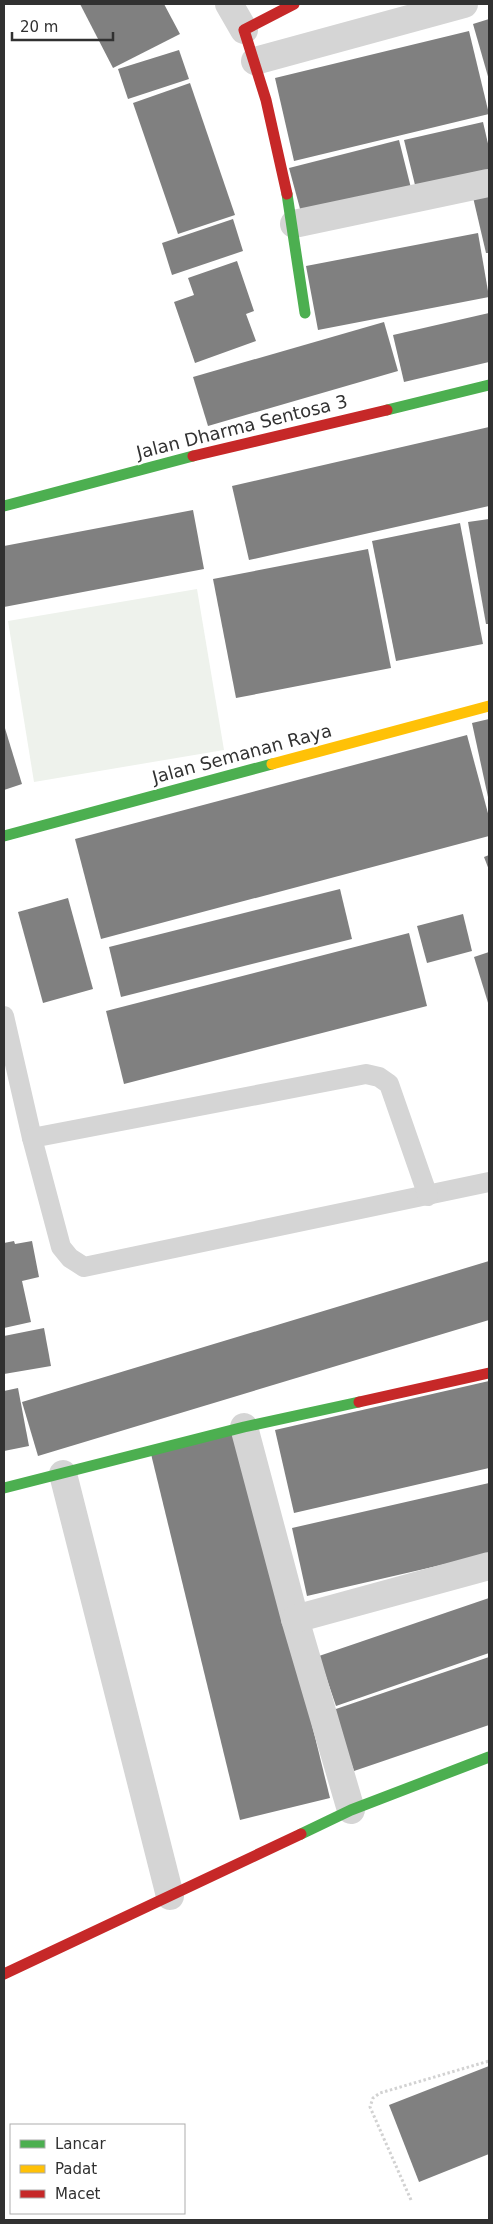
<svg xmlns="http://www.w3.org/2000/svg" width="493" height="2224" font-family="'DejaVu Sans',sans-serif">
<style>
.green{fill:#eef2ec}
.building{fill:#808080}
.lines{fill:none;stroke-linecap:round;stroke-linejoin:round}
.path{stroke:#d2d2d2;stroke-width:3;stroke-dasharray:2.5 2.5;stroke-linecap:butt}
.lane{stroke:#d5d5d5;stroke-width:20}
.street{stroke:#d5d5d5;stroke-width:28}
.fast{stroke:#4caf50;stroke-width:11}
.slow{stroke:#ffc107;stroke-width:11}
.jam{stroke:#c62828;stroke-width:11}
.labels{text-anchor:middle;stroke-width:5;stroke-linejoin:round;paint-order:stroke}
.street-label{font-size:18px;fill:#313131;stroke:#fff}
</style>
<rect width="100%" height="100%" fill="#fff"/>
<!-- green -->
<polygon class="green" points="197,589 224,750 34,782 8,621"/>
<!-- building -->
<g class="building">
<polygon points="80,4 164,4 180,34 113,68"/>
<polygon points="489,19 489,80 473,24"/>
<polygon points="469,31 489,114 294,161 275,78"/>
<polygon points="179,50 189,79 128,99 118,69"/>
<polygon points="190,83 235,215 178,234 133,103"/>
<polygon points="483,122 489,148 489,171 416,189 404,140"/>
<polygon points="399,140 411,188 302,216 289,168"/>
<polygon points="489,189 489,253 486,253 472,193"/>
<polygon points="233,219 243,251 172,275 162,243"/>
<polygon points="478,233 489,297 318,330 306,266"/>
<polygon points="237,261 254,311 246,314 256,341 195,363 174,302 194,295 188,278"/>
<polygon points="489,313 489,362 404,382 393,335"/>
<polygon points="384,322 398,371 208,426 193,377"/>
<polygon points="489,427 489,506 249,560 232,486"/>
<polygon points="193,510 204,569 4,607 4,546"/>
<polygon points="489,519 489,624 486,624 468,522"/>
<polygon points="460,523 483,644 396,661 372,541"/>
<polygon points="368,549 391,668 236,698 213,579"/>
<polygon points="489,719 489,797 488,797 472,723"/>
<polygon points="4,725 22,784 4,790"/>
<polygon points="467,735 489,817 489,836 101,939 75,839"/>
<polygon points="489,855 489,870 484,857"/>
<polygon points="340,889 352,939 121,997 109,947"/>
<polygon points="68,898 93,989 43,1003 18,912"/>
<polygon points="463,914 472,951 427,963 417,926"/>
<polygon points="409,933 427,1006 124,1084 106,1011"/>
<polygon points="489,952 489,1006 474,957"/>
<polygon points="14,1241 15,1244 32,1241 39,1277 22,1281 31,1322 4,1328 4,1243"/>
<polygon points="489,1261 489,1320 38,1456 22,1402"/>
<polygon points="44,1328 51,1366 4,1374 4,1336"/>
<polygon points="489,1381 489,1468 294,1513 275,1430"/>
<polygon points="18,1388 29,1446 4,1451 4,1391"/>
<polygon points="240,1432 330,1798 240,1820 151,1454"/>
<polygon points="489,1483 489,1554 307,1596 292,1528"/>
<polygon points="489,1598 489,1653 336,1706 319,1656"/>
<polygon points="489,1657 489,1725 354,1771 333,1710"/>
<polygon points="489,2066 489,2154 419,2182 389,2105"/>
</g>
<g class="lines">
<!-- path -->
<polyline class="path" points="411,2200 370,2107 373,2098 380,2093 489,2061"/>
<!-- lane -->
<g class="lane">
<polyline points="4,1016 32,1138 61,1247 70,1258 84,1267 489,1182"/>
<polyline points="32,1138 366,1074 379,1077 389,1084 428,1196"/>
</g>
<!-- street -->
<g class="street">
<polyline points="229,4 244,30"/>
<polyline points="255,61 464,4"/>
<polyline points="294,224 488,183"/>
<polyline points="244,1427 295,1619 351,1810"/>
<polyline points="63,1474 170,1896"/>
<polyline points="295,1619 489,1566"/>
</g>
<!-- fast -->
<g class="fast">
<polyline points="287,194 305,313"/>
<polyline points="387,410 489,385"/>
<polyline points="4,506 193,456"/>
<polyline points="4,836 272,764"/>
<polyline points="4,1488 244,1427 359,1402"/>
<polyline points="301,1834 351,1810 489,1757"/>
</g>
<!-- slow -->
<polyline class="slow" points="272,764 489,706"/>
<!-- jam -->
<g class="jam">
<polyline points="287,194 266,100 244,30 294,4"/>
<polyline points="193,456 387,410"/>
<polyline points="359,1402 489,1373"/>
<polyline points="4,1974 301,1834"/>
</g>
</g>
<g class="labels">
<!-- street labels -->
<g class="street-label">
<text transform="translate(242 427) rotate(-14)" y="6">Jalan Dharma Sentosa 3</text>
<text transform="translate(242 754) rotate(-15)" y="6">Jalan Semanan Raya</text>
</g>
</g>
<!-- border -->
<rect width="493" height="2224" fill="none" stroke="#313131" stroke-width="10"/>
<!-- legend -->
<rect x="10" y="2124" width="175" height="90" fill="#ffffff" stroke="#adadad"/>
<rect x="20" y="2140" width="25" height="8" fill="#4caf50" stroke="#adadad"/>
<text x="55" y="2149" font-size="15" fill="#313131">Lancar</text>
<rect x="20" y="2165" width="25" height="8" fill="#ffc107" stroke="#adadad"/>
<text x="55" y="2174" font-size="15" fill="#313131">Padat</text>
<rect x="20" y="2190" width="25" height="8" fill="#c62828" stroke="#adadad"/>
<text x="55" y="2199" font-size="15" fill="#313131">Macet</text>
<!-- scale -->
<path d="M12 32v8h101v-8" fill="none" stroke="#313131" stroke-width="2.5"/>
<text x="20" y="32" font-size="15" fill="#313131" stroke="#ffffff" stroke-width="4" paint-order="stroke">20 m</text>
</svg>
